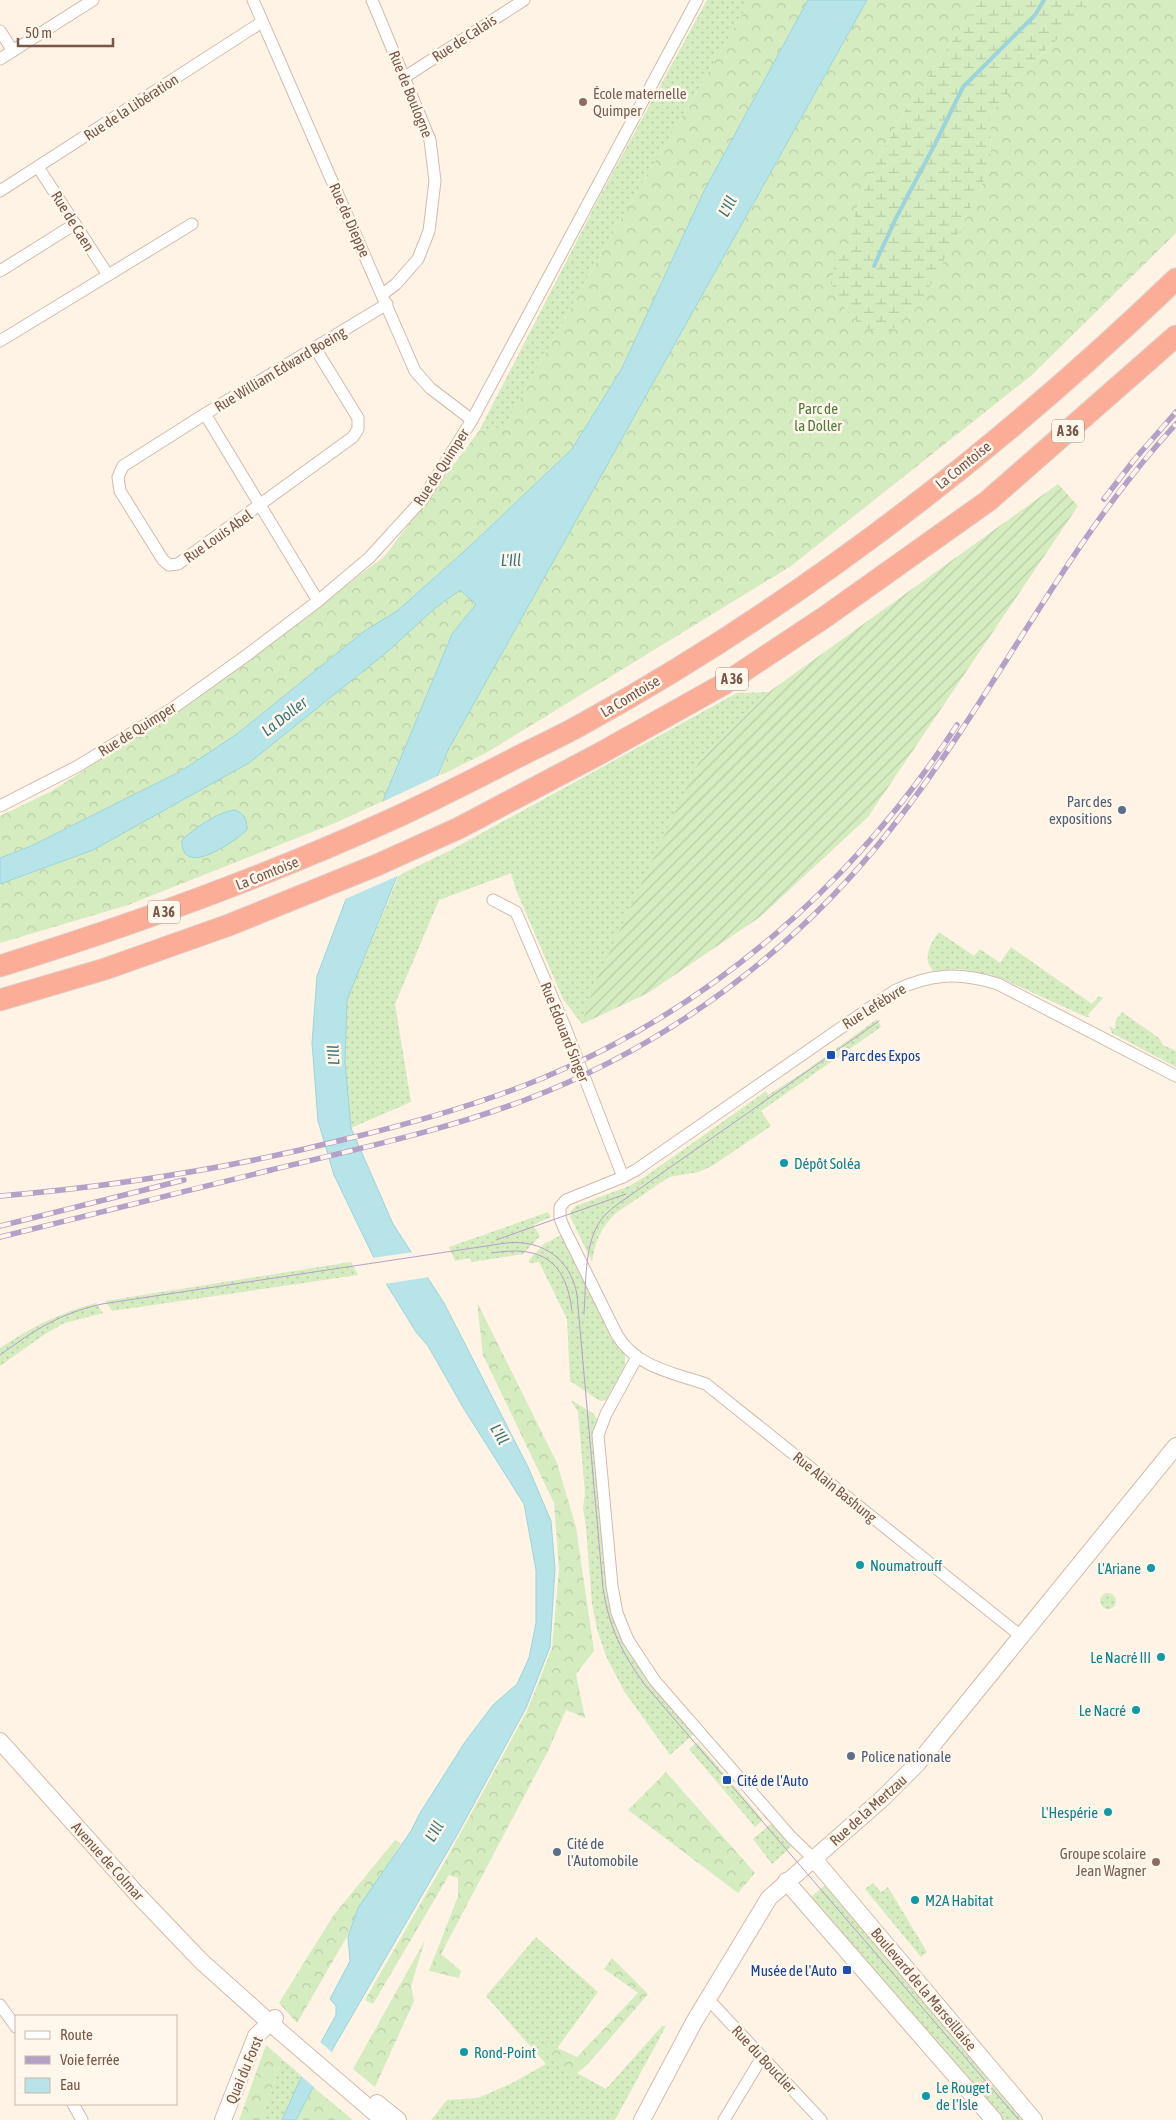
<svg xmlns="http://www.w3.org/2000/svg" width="1176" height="2120" viewBox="0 0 1176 2120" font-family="'Asap Condensed',sans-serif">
	<defs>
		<pattern id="grass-dots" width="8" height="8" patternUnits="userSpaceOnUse" patternTransform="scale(1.25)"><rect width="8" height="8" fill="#d5ecc1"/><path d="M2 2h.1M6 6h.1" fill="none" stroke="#bacca7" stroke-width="1.8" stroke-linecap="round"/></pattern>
		<pattern id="forest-crowns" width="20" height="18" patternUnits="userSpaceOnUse" patternTransform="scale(1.25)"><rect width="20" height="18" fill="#d5ecc1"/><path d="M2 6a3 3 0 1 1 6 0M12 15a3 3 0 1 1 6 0" fill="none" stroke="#bacca7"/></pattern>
		<pattern id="wetland-marsh" width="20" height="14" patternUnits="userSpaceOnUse" patternTransform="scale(1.25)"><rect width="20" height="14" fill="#d5ecc1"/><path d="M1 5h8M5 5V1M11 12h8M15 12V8" fill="none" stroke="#bacca7"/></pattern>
		<pattern id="garden-furrows" width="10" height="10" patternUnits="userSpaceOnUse" patternTransform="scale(1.25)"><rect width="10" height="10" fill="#d5ecc1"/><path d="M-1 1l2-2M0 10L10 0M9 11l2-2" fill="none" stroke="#bacca7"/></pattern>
	</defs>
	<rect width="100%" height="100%" fill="#fef3e4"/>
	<g fill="url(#grass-dots)">
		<path d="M707 0H751L615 229 504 427 479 431 600 196Z"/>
		<path d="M769 692 699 761 582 1024 563 999 516 890 511 873 439 900 395 1004 411 1102 351 1128 345 1062 347 1000 399 875 451 850 737 693Z"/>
		<path d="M939 932 974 956 980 949 1000 963 1011 947 1092 1004 1099 996 1103 998 1088 1015 1090 1017H1086L1005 980 990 975 959 969 933 971C922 959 930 943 939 932Z"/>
		<path d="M1122 1012 1159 1038 1163 1045 1176 1051V1067L1112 1033 1109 1026 1115 1029 1116 1020Z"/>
		<path d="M877 1019 881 1027 761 1111 771 1126 712 1166 699 1172 669 1177 616 1213C601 1227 595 1242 592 1262L570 1216 571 1211 576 1206 629 1186 643 1178 766 1091 768 1095 801 1074Z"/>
		<path d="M548 1212 551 1217 533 1225 540 1236 523 1254 472 1262 469 1258 455 1261 449 1247Z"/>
		<path d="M561 1235 611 1337 625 1353V1366L606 1400 600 1401 570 1381 567 1319 539 1262 529 1263V1260L544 1244Z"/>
		<path d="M351 1262 358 1275 112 1311 105 1301Z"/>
		<path d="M96 1303 103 1313 65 1323 45 1334 0 1366V1348C30 1328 61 1312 96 1303Z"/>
		<path d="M571 1400 594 1414 597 1419 594 1436 610 1606 696 1732 670 1755 624 1691 606 1656 597 1629 592 1604 586 1527 583 1508 585 1493 578 1412Z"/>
		<circle cx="1108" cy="1601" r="8"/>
		<path d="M697 1742 763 1820 755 1827 689 1749Z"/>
		<path d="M773 1822 793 1845 772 1864 753 1839Z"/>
		<path d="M873 1883 881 1892 888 1887 927 1952 921 1957 865 1889Z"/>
		<path d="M826 1884 1029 2120H999L810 1898Z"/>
		<path d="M536 1937 598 1992 550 2058 606 2089 662 2026H666L615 2120H431L447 2100 478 2098 512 2083 546 2064 486 1996Z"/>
		<path d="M282 2059 302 2076 282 2120H261Z"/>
	</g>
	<g fill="url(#forest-crowns)">
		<path d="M751 0H808L705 189 621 370 572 449 469 547 397 611 363 632 237 734 181 771 31 846 0 858V816L50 792 172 714 384 557 479 431 504 427 615 229Z"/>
		<path d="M867 0H980L904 112 873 168 855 213 850 240 835 263 920 305 959 232 984 180 991 154 990 115 1031 63 1060 37 1088 0H1176V233L1032 375 791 566 486 753 439 776 449 748Z"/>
		<path d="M461 589 476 604 452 634 383 801 335 823 128 905 0 943V884L93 850Z"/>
		<path d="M477 1302 557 1463 576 1527 594 1651 576 1674 585 1718 566 1710 548 1751 441 1954 461 1971 459 1978 429 1971 458 1896V1878L449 1875 373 2004 365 2000 448 1856 527 1711 552 1648 559 1569 554 1503 483 1355Z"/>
		<path d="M666 1772 755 1873 738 1893 628 1810Z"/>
		<path d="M395 1840 401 1843 297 2023 279 2003 333 1916Z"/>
		<path d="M425 1940 411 1986 414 2001 375 2087 353 2069Z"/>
		<path d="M612 1958 648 1994 589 2063 574 2076 538 2049 553 2046 577 2057 638 1993 604 1969Z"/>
		<path d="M266 2045 282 2059 261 2120H239Z"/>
		<path d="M313 2087 353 2120H296Z"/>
	</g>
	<path fill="url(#wetland-marsh)" d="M980 0H1088L1060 37 1031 63 990 115 991 154 984 180 959 232 920 305 886 335 861 326 840 304 831 283 835 262 850 240 855 213 873 168 904 112Z"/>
	<path fill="url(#garden-furrows)" d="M1058 484 1078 506 868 817 760 917 648 993 582 1024 594 985 699 761 769 692Z"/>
	<g fill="#b7e4e9" stroke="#9cd4db">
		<path d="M808 0H867L449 748 347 1000 345 1062 351 1128 393 1224 444 1303 528 1467 551 1521 555 1568 550 1647 526 1708 457 1835 335 2045 296 2120H282L299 2082 336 2015V2006L330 1999 350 1961 348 1937 358 1908 411 1831 420 1813 465 1742 493 1705 517 1684 529 1658 536 1623V1570L524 1504 464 1409 428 1346 416 1332 387 1285 334 1175 318 1121 312 1043 317 976 383 801 452 634 476 604 460 590 434 609 387 652 249 763 93 850 0 884V858L31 846 181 771 237 734 363 632 397 611 469 547 572 449 621 370 705 189Z"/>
		<path d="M235 810C245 814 248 821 246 831 232 843 181 879 182 840 195 828 217 812 235 810Z"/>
	</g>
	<g fill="#fef3e4">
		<path d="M442 774 402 874 343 900 380 803Z"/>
		<path d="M414 1252 430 1277 384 1284 372 1258Z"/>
		<path d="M319 2041 333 2053 315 2088 300 2075Z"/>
	</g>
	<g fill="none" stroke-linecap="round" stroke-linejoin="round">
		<path stroke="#9cd4db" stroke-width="4" d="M874 266 896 218 935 144 963 87 1035 15 1044 0"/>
		<g stroke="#d2bbac" stroke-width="13">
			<g id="street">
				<path d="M253 0 415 371 430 388 472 420"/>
				<path d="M372 0 430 140 435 181 429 231 418 259 396 284 383 294"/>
				<path d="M0 31 13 51"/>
				<path d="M0 59 93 0"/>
				<path d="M405 77 524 0"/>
				<path d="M38 167 108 275"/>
				<path d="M0 191 262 22"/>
				<path d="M0 271 75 224"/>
				<path d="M0 341 192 224"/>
				<path d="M205 414 123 466 118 477 120 491 163 560 169 565 178 564 353 437 358 429V418L315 348"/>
				<path d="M318 601 205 414 387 304"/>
				<path d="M0 806 78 766 173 708 247 655 318 601 369 558 422 500 472 420 697 0"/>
				<path d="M493 900 516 912 565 1027 623 1177"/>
				<path d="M637 1357 606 1414 598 1435 612 1586 617 1613 628 1640 655 1681 791 1837 814 1859"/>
				<path d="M1022 1637 706 1384C673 1373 636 1367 617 1335L564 1228 560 1218V1207L566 1200 623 1177 636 1170 894 991C931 973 959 972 998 984L1176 1076"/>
				<path d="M708 1999 821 2120"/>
				<path d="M0 2005 16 2027"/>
				<path d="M73 2104 82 2120"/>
				<path d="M724 2120 762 2057"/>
			</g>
		</g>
		<g stroke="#d5bba9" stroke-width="18">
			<g id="secondary">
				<path d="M0 1741 137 1894 201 1961 269 2022 383 2120"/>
				<path d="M814 1859 1034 2120"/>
				<path d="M786 1881 994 2120"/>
				<path d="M377 2103 398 2120"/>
				<path d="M223 2120 256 2036 275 2018"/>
				<path d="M642 2120 694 2022 769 1898 882 1799 918 1763 1176 1446"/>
			</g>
		</g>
		<g stroke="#dcd3cf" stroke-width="23">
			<g id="highway">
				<path d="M0 966C132 925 262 878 388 821 426 804 463 785 500 766 528 751 558 738 586 722 801 603 999 449 1176 279"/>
				<path d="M0 1000 105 969 229 925 377 865 459 828 599 754 724 684 825 617 988 501 1176 336"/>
			</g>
		</g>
		<use href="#street" stroke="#fff" stroke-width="11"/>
		<use href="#secondary" stroke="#fff" stroke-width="16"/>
		<use href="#highway" stroke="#fcad97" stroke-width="21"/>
		<g stroke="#b5a1c8" stroke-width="1">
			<path d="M496 1240 626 1194"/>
			<path d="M492 1253C541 1245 566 1260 572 1311"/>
			<path d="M584 1314C586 1287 584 1246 599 1223 605 1213 615 1206 625 1199L879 1021"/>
			<path d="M0 1355C36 1329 59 1314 102 1304L506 1243C542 1239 571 1259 577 1295L603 1588C609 1628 622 1653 645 1685L1019 2120"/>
		</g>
		<g stroke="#b5a1c8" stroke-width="5.5">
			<g id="rail">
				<path d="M1104 499 1134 460 1176 412"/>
				<path d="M0 1196C117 1186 232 1168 346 1139 413 1123 480 1104 543 1078 715 1006 856 881 957 725"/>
				<path d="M0 1226 184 1180"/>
				<path d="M0 1237C90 1215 180 1192 271 1170 356 1149 443 1131 525 1100 668 1046 796 950 890 830 993 700 1063 546 1176 424"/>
			</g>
		</g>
		<use href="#rail" stroke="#fff7ec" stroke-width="4" stroke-dasharray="11" stroke-linecap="butt"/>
	</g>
	<g fill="#8d6e63" stroke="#fff7ec" stroke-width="2">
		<circle cx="583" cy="102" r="5"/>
		<circle cx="1156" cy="1862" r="5"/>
	</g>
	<g fill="#5c6f8a" stroke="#fff7ec" stroke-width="2">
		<circle cx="1122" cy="810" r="5"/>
		<circle cx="851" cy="1756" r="5"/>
		<circle cx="557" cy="1852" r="5"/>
	</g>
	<g fill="#1a4fb4" stroke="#fff7ec" stroke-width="2">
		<rect x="826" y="1050" width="10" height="10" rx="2.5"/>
		<rect x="722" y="1775" width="10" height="10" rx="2.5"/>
		<rect x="842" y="1965" width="10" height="10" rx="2.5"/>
	</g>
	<g fill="#0f9aa8" stroke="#fff7ec" stroke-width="2">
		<circle cx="784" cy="1163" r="5"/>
		<circle cx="860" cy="1565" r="5"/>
		<circle cx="1151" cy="1568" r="5"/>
		<circle cx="1161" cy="1657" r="5"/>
		<circle cx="1136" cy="1710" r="5"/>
		<circle cx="1108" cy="1812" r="5"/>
		<circle cx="915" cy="1900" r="5"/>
		<circle cx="464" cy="2052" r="5"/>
		<circle cx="926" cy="2096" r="5"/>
	</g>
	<g text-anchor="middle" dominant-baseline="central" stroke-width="5" stroke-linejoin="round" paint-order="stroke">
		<g fill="#fff7ec" stroke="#a08779" stroke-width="1">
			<rect x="1052" y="419.5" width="32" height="23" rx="4"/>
			<rect x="716" y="667.5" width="32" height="23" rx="4"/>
			<rect x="148" y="900.5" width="32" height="23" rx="4"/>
		</g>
		<g font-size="14" font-weight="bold" fill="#785748">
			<text x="1068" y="431">A 36</text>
			<text x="732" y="679">A 36</text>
			<text x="164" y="912">A 36</text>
		</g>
		<g font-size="15" fill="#785748" stroke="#fff7ec">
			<text transform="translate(464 38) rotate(-33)">Rue de Calais</text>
			<text transform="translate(411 94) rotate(68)">Rue de Boulogne</text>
			<text transform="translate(131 107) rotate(-33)">Rue de la Libération</text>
			<text transform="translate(350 220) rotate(66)">Rue de Dieppe</text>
			<text transform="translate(73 221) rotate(58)">Rue de Caen</text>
			<text transform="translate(280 369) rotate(-31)">Rue William Edward Boeing</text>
			<text transform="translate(963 465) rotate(-39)">La Comtoise</text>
			<text transform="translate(441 467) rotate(-57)">Rue de Quimper</text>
			<text transform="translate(218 536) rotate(-35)">Rue Louis Abel</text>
			<text transform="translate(630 696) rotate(-31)">La Comtoise</text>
			<text transform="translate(137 729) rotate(-32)">Rue de Quimper</text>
			<text transform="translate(267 873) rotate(-22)">La Comtoise</text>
			<text transform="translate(874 1006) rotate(-32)">Rue Lefèbvre</text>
			<text transform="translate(565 1032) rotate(68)">Rue Edouard Singer</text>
			<text transform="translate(835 1487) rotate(39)">Rue Alain Bashung</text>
			<text transform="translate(868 1810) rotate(-42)">Rue de la Mertzau</text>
			<text transform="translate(108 1861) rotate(48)">Avenue de Colmar</text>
			<text transform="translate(924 1989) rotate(50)">Boulevard de la Marseillaise</text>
			<text transform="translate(764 2059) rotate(47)">Rue du Bouclier</text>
			<text transform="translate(244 2070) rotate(-67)">Quai du Forst</text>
		</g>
		<g font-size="15" fill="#785e54" stroke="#fff7ec" text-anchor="start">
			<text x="593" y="93">École maternelle<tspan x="593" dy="17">Quimper</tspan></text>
			<text x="1146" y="1853" text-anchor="end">Groupe scolaire<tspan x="1146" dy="17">Jean Wagner</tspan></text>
		</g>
		<g font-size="15" fill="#51793c" stroke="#fff7ec">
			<text x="818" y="408">Parc de<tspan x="818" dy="17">la Doller</tspan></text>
		</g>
		<g font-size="15" fill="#4e5e75" stroke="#fff7ec" text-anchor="start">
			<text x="1112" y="801" text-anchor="end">Parc des<tspan x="1112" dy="17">expositions</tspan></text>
			<text x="861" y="1756">Police nationale</text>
			<text x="567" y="1843">Cité de<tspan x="567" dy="17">l'Automobile</tspan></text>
		</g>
		<g font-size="15" fill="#164399" stroke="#fff7ec" text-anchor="start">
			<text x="841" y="1055">Parc des Expos</text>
			<text x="737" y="1780">Cité de l'Auto</text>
			<text x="837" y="1970" text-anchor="end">Musée de l'Auto</text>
		</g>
		<g font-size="15" fill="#0d838f" stroke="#fff7ec" text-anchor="start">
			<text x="794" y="1163">Dépôt Soléa</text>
			<text x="870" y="1565">Noumatrouff</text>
			<text x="1141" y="1568" text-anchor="end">L'Ariane</text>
			<text x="1151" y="1657" text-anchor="end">Le Nacré III</text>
			<text x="1126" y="1710" text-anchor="end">Le Nacré</text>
			<text x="1098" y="1812" text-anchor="end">L'Hespérie</text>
			<text x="925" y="1900">M2A Habitat</text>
			<text x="474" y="2052">Rond-Point</text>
			<text x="936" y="2087">Le Rouget<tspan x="936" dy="17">de l'Isle</tspan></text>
		</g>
		<g font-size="16" font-style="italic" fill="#3a767e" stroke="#fff7ec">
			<text transform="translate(727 206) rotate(-61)">L'Ill</text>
			<text x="511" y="560">L'Ill</text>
			<text transform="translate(284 716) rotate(-38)">La Doller</text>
			<text transform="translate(333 1055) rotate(-93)">L'Ill</text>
			<text transform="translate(500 1434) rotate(60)">L'Ill</text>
			<text transform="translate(434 1831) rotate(-59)">L'Ill</text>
		</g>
	</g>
	<rect x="15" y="2015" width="162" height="90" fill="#fff7ec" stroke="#c9b7aa"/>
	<rect x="25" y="2031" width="25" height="8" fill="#ffffff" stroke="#c9b7aa"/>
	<text x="60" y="2040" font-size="15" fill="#785748">Route</text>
	<rect x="25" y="2056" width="25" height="8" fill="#b5a1c8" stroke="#c9b7aa"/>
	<text x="60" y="2065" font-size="15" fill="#785748">Voie ferrée</text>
	<rect x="25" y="2078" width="25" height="15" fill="#b7e4e9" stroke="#c9b7aa"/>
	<text x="60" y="2090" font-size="15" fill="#785748">Eau</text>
	<path d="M18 38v8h95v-8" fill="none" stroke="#785748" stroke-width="2.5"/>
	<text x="25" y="38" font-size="15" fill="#785748" stroke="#fff7ec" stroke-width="4" paint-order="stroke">50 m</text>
</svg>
